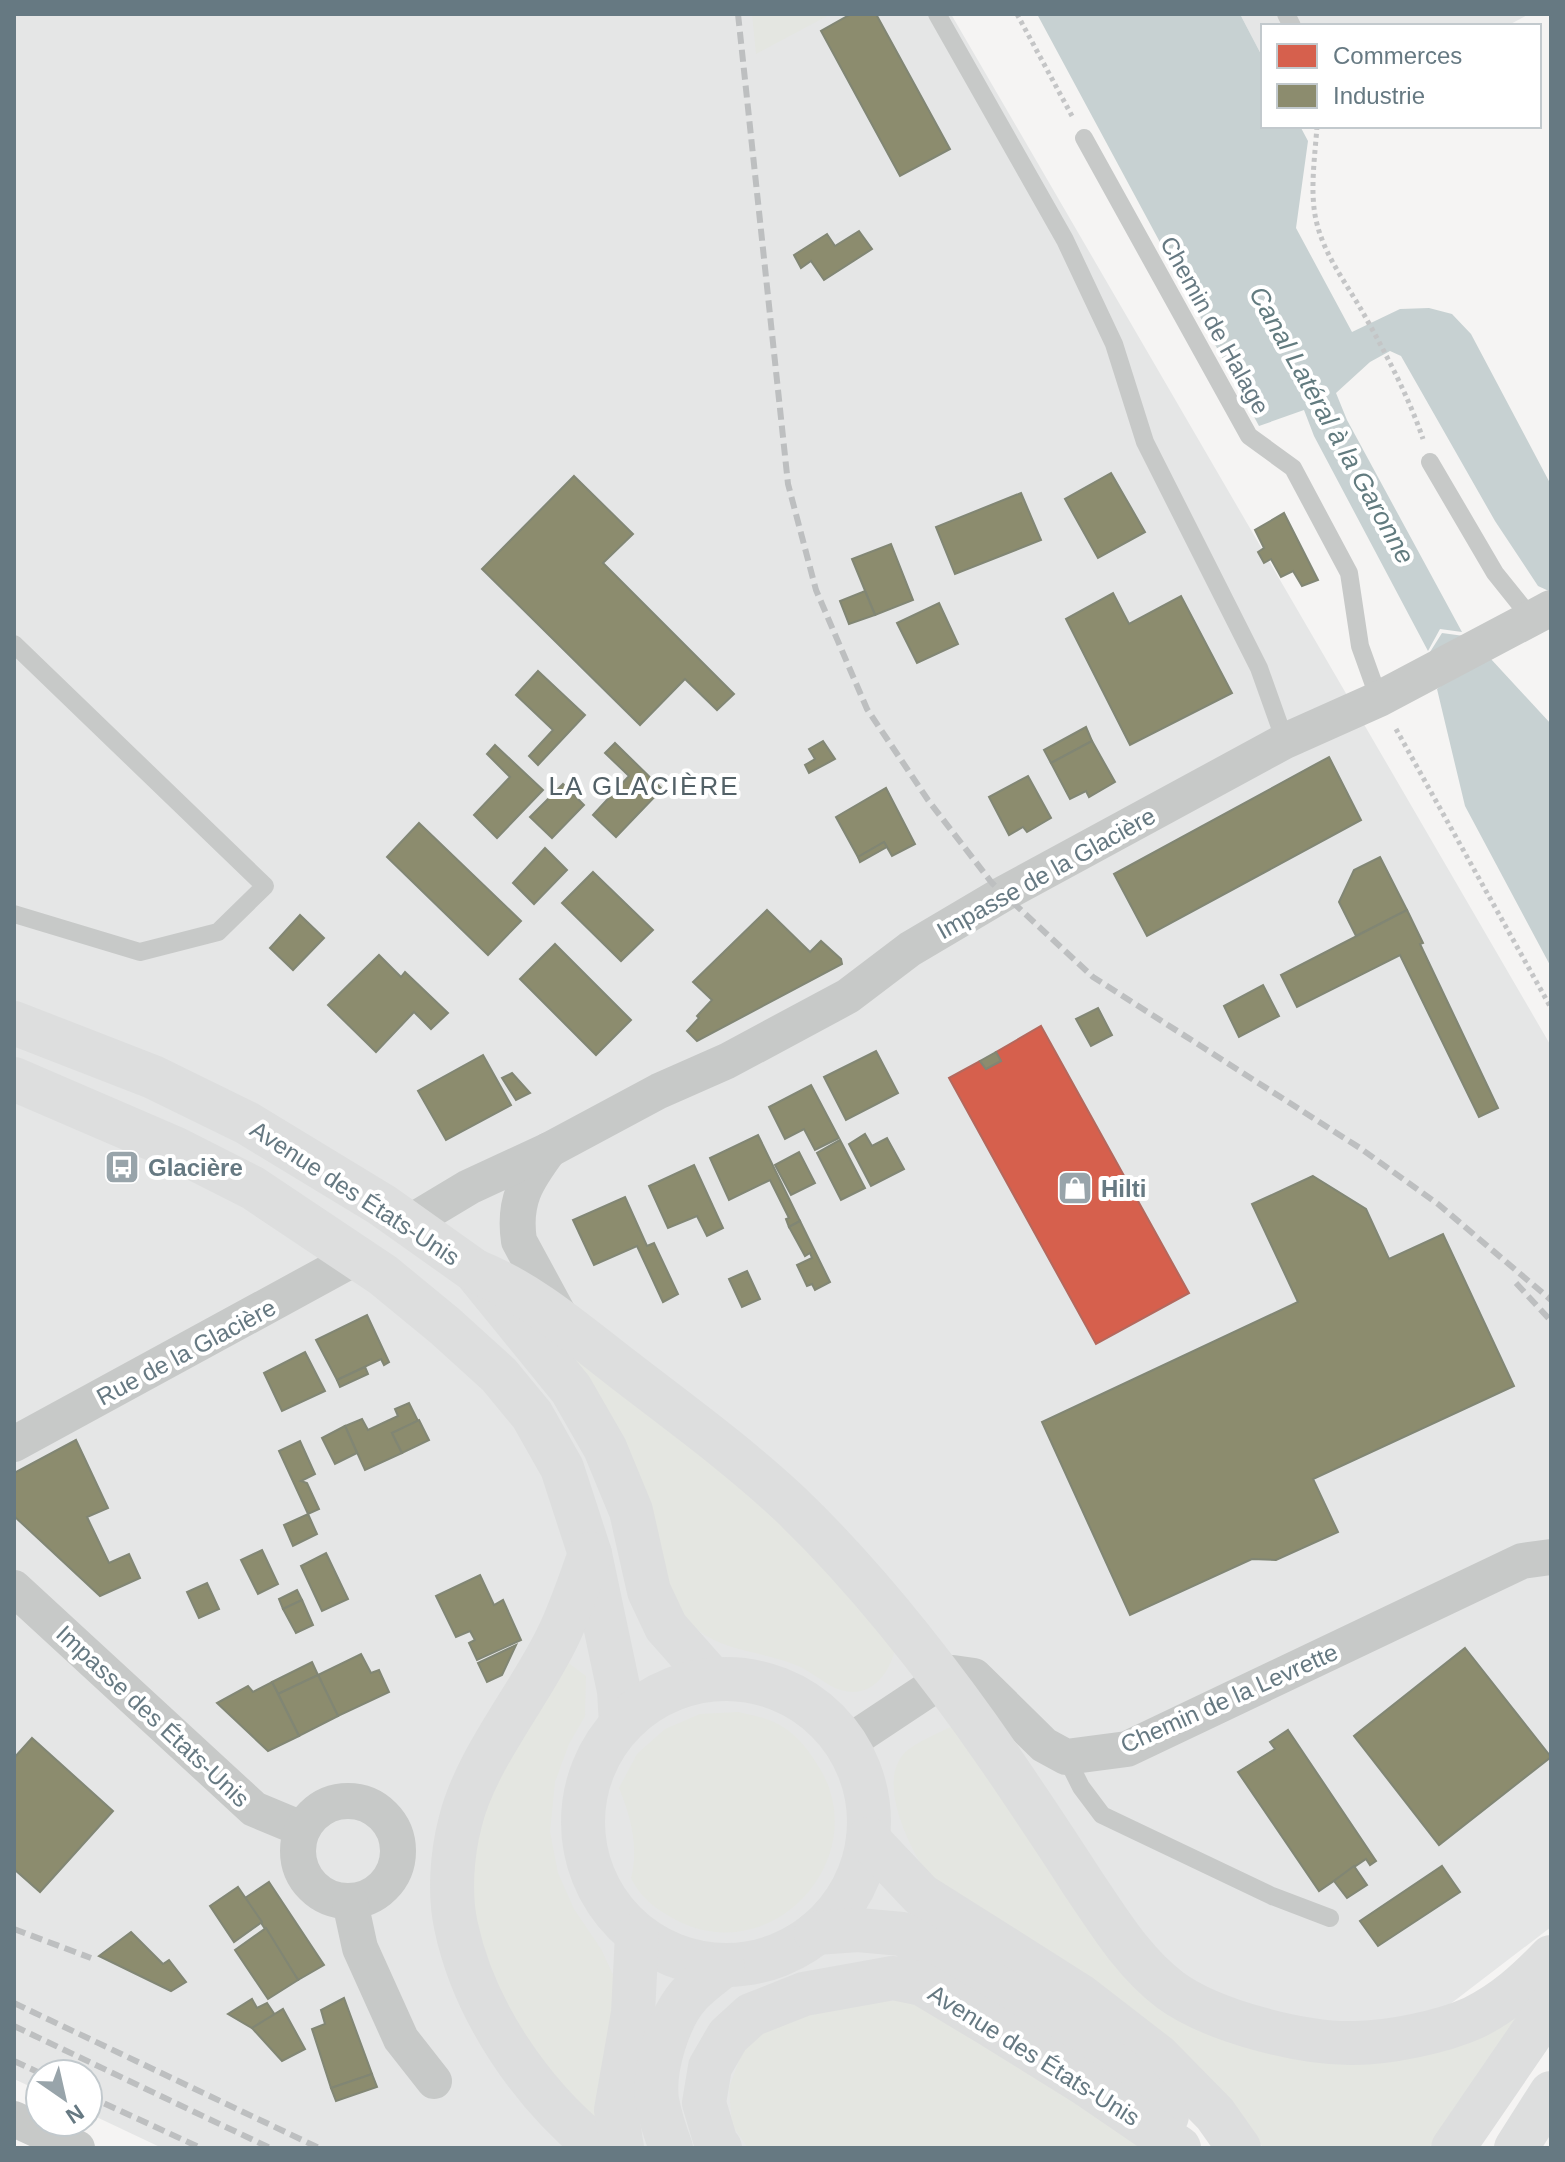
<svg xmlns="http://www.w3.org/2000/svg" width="1565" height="2162" viewBox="0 0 1565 2162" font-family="Arial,sans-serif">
	<rect width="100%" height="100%" fill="#f5f4f3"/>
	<g fill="#e5e6e6">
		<path d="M14 14H951L1551 1046V1927L1449 2005 1099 2148H162L88 2113V2074H40V2091L14 2079Z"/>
		<path d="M1240 14H1529L1507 26H1263V58Z"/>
	</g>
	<g fill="#e4e6e1">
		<path d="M752 14H831L756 54Z"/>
		<path d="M556 1337 763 1494 895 1650C887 1681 864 1703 831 1686 819 1679 807 1669 793 1664 764 1652 725 1651 699 1631 690 1623 683 1612 674 1604Z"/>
		<path d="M559 1656 586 1676 585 1716 569 1744 555 1782 550 1832 558 1873 574 1909 601 1949 613 1975 617 2003 599 2132 534 2059 473 1940 475 1822Z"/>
		<path d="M738 1712C750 1715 763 1717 774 1722 792 1730 807 1747 817 1764 876 1853 777 1968 680 1922 660 1912 641 1899 631 1878 639 1848 631 1817 619 1788L637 1754 665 1729 700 1714Z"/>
		<path d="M959 1723 1101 1934 1314 2054 1551 1981 1429 2148H1263L1248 2127 928 1875C909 1847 873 1776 909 1749 923 1739 943 1731 959 1723Z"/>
		<path d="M911 1998 1147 2148H748L732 2125 729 2088 744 2047 783 2015Z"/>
	</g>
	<g fill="#c7d1d2">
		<path d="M1037 14H1240L1263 58V126H1300L1308 141 1296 228 1352 332 1400 309 1429 308 1452 314 1471 334 1551 485V592L1538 586 1495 521 1401 356 1390 351 1370 362 1336 393 1347 420 1462 632 1440 629 1428 651 1314 436 1304 410 1259 426Z"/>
		<path d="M1442 633 1464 636 1490 658 1551 724V967L1465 806 1437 689 1450 679 1430 652Z"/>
	</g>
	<path fill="#d6604d" stroke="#b4685d" stroke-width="2" d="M1041 1026 1189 1293 1096 1344 949 1078 980 1061 986 1069 1001 1061 996 1052Z"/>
	<g fill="#8c8c6e" stroke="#818674" stroke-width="2">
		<path d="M851 14H876L950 149 900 176 821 31Z"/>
		<path d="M859 231 872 249 824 280 811 261 801 268 794 255 827 234 835 246Z"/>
		<path d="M1111 473 1145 532 1098 558 1065 499Z"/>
		<path d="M574 476 633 534 603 563 734 694 717 710 685 679 640 725 482 569Z"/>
		<path d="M1021 493 1041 540 955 574 936 527Z"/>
		<path d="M1284 513 1318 580 1302 586 1293 571 1281 577 1271 559 1264 563 1258 552 1264 548 1255 530Z"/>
		<path d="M891 544 913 600 875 615 852 559Z"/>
		<path d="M865 591 875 615 849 624 840 601Z"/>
		<path d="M1113 593 1129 624 1181 596 1232 693 1130 745 1066 619Z"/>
		<path d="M939 603 958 644 917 663 897 623Z"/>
		<path d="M538 671 585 715 538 765 529 756 553 730 516 695Z"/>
		<path d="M1086 727 1092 741 1051 763 1044 750Z"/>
		<path d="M823 741 835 759 809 773 805 765 815 759 809 749Z"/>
		<path d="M1092 741 1115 782 1089 797 1086 791 1070 799 1051 763Z"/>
		<path d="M615 743 662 789 616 837 593 815 629 776 605 753Z"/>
		<path d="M495 745 543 790 497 838 474 815 510 777 487 754Z"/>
		<path d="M1329 757 1361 820 1147 936 1114 874Z"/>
		<path d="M1028 776 1051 818 1027 832 1023 827 1009 835 989 797Z"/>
		<path d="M563 784 584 805 552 838 530 817Z"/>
		<path d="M886 788 915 844 892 856 884 842 858 857 836 817Z"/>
		<path d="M419 823 521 921 488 955 387 857Z"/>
		<path d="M884 842 887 847 860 862 858 857Z"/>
		<path d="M545 848 567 870 534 904 513 883Z"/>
		<path d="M1380 857 1407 910 1356 936 1339 902 1354 870Z"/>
		<path d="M593 872 653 930 621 961 562 903Z"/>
		<path d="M767 910 810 952 821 941 841 959 842 964 697 1041 687 1031 699 1018 697 1016 712 1000 693 982Z"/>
		<path d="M1407 910 1423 943 1420 944 1498 1108 1479 1117 1400 955 1297 1007 1281 975Z"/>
		<path d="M300 915 324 938 293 970 270 948Z"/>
		<path d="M555 944 631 1020 596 1055 520 979Z"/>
		<path d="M379 955 401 977 405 972 448 1013 431 1029 414 1012 376 1052 328 1005Z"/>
		<path d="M1263 985 1279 1016 1239 1037 1224 1006Z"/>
		<path d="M1098 1008 1112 1035 1091 1046 1076 1019Z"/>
		<path d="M876 1051 898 1093 846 1120 824 1077Z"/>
		<path d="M996 1052 1001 1061 986 1069 980 1061Z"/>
		<path d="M483 1055 511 1105 446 1140 418 1091Z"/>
		<path d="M512 1073 530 1093 516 1100 502 1078Z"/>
		<path d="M811 1085 839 1138 815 1150 804 1129 785 1139 769 1107Z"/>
		<path d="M865 1134 872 1146 887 1138 904 1169 871 1186 849 1144Z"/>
		<path d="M758 1135 800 1221 789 1227 786 1219 789 1218 770 1180 729 1200 710 1158Z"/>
		<path d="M840 1140 865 1188 841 1200 817 1153Z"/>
		<path d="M799 1152 815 1183 791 1195 775 1165Z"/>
		<path d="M694 1165 723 1228 707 1236 697 1216 668 1228 649 1186Z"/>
		<path d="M1313 1176 1366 1209 1389 1259 1443 1234 1514 1386 1313 1479 1338 1532 1276 1560 1252 1559 1130 1615 1042 1422 1298 1302 1252 1204Z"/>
		<path d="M625 1197 647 1246 654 1243 678 1294 663 1302 637 1246 594 1265 573 1220Z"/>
		<path d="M800 1221 830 1282 815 1290 812 1284 807 1286 797 1265 812 1258 810 1253 805 1256 789 1227Z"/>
		<path d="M747 1271 760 1299 742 1307 729 1279Z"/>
		<path d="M367 1315 389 1362 384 1365 381 1359 337 1380 316 1340Z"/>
		<path d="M305 1352 325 1391 282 1411 264 1373Z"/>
		<path d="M365 1367 368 1374 340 1387 337 1380Z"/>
		<path d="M409 1403 418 1421 392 1433 402 1453 365 1470 345 1426 362 1419 368 1430 398 1416 395 1409Z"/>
		<path d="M419 1420 429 1440 402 1453 392 1433Z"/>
		<path d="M345 1426 357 1453 335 1464 322 1438Z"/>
		<path d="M76 1440 108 1508 87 1517 109 1563 129 1554 140 1578 100 1596 14 1516V1473Z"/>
		<path d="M300 1441 315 1474 301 1481 307 1483 319 1509 308 1514 279 1451Z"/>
		<path d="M308 1514 317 1534 293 1546 284 1525Z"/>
		<path d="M262 1550 278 1584 258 1594 241 1560Z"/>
		<path d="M326 1553 348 1599 322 1611 301 1566Z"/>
		<path d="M480 1575 494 1605 503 1600 521 1640 477 1660 469 1643 475 1640 470 1631 456 1637 436 1596Z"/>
		<path d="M207 1583 219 1609 199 1618 187 1592Z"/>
		<path d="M297 1590 302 1600 283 1609 279 1599Z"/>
		<path d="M302 1600 313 1625 296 1633 283 1609Z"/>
		<path d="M516 1645 502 1675 487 1682 478 1663Z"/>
		<path d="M1465 1648 1551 1757 1439 1845 1354 1736Z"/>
		<path d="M361 1654 371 1673 379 1670 389 1692 338 1716 318 1675Z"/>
		<path d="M312 1662 318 1675 278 1694 272 1682Z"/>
		<path d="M318 1675 338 1716 299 1736 278 1694Z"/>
		<path d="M272 1682 299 1736 268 1751 217 1703 248 1686 253 1692Z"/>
		<path d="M1288 1730 1376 1861 1370 1865 1366 1859 1319 1891 1238 1772 1275 1749 1270 1742Z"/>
		<path d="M32 1738 113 1811 40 1892 14 1869V1758Z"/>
		<path d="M1354 1866 1367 1885 1347 1898 1334 1881Z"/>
		<path d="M1442 1866 1460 1892 1378 1946 1360 1921Z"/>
		<path d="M269 1882 324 1965 298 1980 245 1898Z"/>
		<path d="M238 1887 262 1922 234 1942 210 1906Z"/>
		<path d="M266 1928 298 1980 268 1999 235 1950Z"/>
		<path d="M131 1932 163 1964 169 1960 186 1982 171 1991 99 1956Z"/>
		<path d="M344 1998 372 2074 331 2088 312 2029 325 2024 321 2010Z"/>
		<path d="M252 1999 257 2008 267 2003 275 2015 252 2028 228 2014Z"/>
		<path d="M283 2009 305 2049 282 2061 252 2028Z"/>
		<path d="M372 2074 377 2087 336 2101 331 2088Z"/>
	</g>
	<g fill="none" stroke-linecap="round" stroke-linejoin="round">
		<g stroke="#c4c5c6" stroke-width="5" stroke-dasharray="4 4" stroke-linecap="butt">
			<path d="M1017 14 1072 116"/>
			<path d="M1317 126C1315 157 1309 194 1317 224 1325 256 1346 283 1362 311 1385 352 1408 395 1423 439"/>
			<path d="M1396 729 1551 1008"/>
		</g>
		<g stroke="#c7c9c8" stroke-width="18">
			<path d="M937 14 1065 240 1114 344 1145 442 1259 668 1285 741"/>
			<path d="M1286 14 1292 26"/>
			<path d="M1084 138 1249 436 1293 468 1349 573 1360 646 1379 699"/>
			<path d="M1430 462 1495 573 1531 618"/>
			<path d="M14 644 265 886 218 932 140 952 14 914"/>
			<path d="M1066 1757 1081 1787 1102 1815 1272 1896 1330 1918"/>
		</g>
		<g stroke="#c7c9c8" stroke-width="36">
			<path d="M549 1150C526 1181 513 1201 519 1241L564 1324"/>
			<path d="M409 1223 469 1187 549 1150 659 1091 727 1061 848 996 910 949 1003 894 1285 741 1379 699 1551 608"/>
			<path d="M14 1444 357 1257"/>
			<path d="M14 1588 254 1809 302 1829"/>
			<path d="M846 1744 953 1673 974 1676 1044 1745 1066 1757 1127 1749 1522 1561 1551 1557"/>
			<circle cx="348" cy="1851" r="50"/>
			<path d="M350 1902 360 1948 401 2039 434 2081"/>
			<path d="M14 2119 77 2148"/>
		</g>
		<g stroke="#dddede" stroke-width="44">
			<path d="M14 1023 153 1077 247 1123 382 1205 475 1271 571 1389 605 1448 631 1511 649 1591 666 1627 712 1679"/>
			<path d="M14 1079 174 1148 253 1188 383 1275 445 1326 499 1375 532 1415 562 1468 590 1554 619 1691 621 1724"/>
			<path d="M475 1271C531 1293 577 1334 624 1370 681 1414 739 1456 791 1505 870 1581 939 1670 1001 1760 1029 1801 1057 1843 1084 1885 1110 1923 1133 1962 1170 1990 1212 2021 1302 2044 1354 2043 1388 2043 1442 2032 1473 2018 1504 2003 1528 1981 1551 1957"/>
			<path d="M590 1554C580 1581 571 1609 559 1634 531 1694 475 1759 460 1823 452 1854 449 1894 456 1926 474 2011 531 2094 598 2148"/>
			<circle cx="726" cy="1822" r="143"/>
			<path d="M868 1839 921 1895 1079 1995 1158 2056 1215 2114 1239 2148"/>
			<path d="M816 1933 858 1930 902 1934 1000 1988 1114 2064 1167 2116"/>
			<path d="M622 2148 616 2110 633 2013 637 1935"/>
			<path d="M671 2148C665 2132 660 2117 657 2100 653 2069 668 2018 690 1994 699 1984 712 1975 723 1966"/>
			<path d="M720 2148 716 2143 704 2103 710 2067 728 2036 751 2015 804 1994 893 1978 922 1984 987 2023 1087 2085 1179 2148"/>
			<path d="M1453 2148 1551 2005"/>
			<path d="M1516 2148 1551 2093"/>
		</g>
		<g stroke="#bdbfc0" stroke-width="6" stroke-dasharray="12 6" stroke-linecap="butt">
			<path d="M738 14 788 484 816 590 867 709 928 800 992 883 1093 977 1360 1148 1438 1204 1551 1300"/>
			<path d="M1516 1283 1551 1321"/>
			<path d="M14 1929 91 1958"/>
			<path d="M14 2003 319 2148"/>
			<path d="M14 2026 270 2148"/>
			<path d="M14 2061 42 2074"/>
			<path d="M88 2096 201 2148"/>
		</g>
	</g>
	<defs>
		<g id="bus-square" transform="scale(1.8)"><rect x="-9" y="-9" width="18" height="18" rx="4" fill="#98a4aa" stroke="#fff"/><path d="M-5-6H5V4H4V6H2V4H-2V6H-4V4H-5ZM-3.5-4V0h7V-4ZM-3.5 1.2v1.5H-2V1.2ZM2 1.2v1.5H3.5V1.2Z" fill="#fff"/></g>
		<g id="shop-square" transform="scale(1.8)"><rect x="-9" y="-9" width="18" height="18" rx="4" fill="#98a4aa" stroke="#fff"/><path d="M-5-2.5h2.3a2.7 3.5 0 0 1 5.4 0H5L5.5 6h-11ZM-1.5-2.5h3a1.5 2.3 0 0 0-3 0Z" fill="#fff"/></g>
	</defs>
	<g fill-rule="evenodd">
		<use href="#bus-square" x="122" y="1167"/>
		<use href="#shop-square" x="1075" y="1188"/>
	</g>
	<g text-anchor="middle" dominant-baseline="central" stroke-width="8" stroke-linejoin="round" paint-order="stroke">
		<g font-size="24" fill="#667982" stroke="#fff">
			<text transform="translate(1215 325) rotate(61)">Chemin de Halage</text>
			<text transform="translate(1046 873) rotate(-29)">Impasse de la Glacière</text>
			<text transform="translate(355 1193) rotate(33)">Avenue des États-Unis</text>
			<text transform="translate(186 1352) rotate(-28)">Rue de la Glacière</text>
			<text transform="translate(1229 1698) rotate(-24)">Chemin de la Levrette</text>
			<text transform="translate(153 1716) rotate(43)">Impasse des États-Unis</text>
			<text transform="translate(1034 2055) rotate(32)">Avenue des États-Unis</text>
		</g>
		<g font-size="24" font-weight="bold" fill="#667982" stroke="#fff" text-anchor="start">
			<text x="148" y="1167">Glacière</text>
			<text x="1101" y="1188">Hilti</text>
		</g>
		<g font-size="26" font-style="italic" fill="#627b7f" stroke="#fff">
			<text transform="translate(1332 425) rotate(61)">Canal Latéral à la Garonne</text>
		</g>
		<g font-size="26" letter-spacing="2" fill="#536167" stroke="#fff">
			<text x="644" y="786">LA GLACIÈRE</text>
		</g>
	</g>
	<rect width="1565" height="2162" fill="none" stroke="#667982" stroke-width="32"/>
	<rect x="1261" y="24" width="280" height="104" fill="#ffffff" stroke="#c2c9cd" stroke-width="2"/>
	<rect x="1277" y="44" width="40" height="24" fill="#d6604d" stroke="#c2c9cd" stroke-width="2"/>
	<text x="1333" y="64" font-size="24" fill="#667982">Commerces</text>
	<rect x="1277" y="84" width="40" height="24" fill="#8c8c6e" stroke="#c2c9cd" stroke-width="2"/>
	<text x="1333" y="104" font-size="24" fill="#667982">Industrie</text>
	<g transform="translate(64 2098) rotate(146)"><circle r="38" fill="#ffffff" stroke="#c2c9cd" stroke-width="2"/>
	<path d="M0-6L14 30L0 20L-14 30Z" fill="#98a4aa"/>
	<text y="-12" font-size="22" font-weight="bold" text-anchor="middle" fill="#667982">N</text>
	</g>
</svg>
